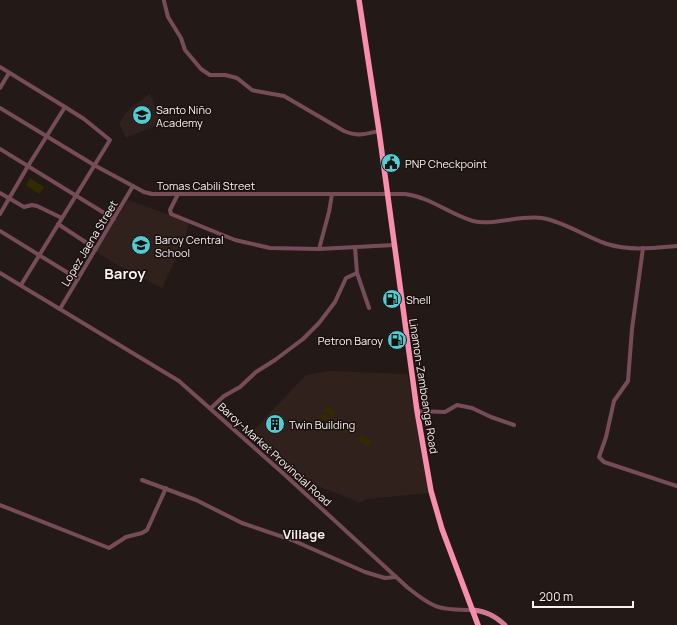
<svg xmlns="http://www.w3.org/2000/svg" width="677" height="625" viewBox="0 0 677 625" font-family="Manrope,sans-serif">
	<rect width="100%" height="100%" fill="#231a18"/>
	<g fill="#30211d">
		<path d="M150 94 162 123 126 138 119 123 130 108Z"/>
		<path d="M128 200 189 222 185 239 162 288 121 267 96 252Z"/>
		<path d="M330 371 408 374 428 493 367 499 359 503 354 500 289 475 248 436 306 375Z"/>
	</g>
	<g fill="#322b00">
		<path d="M30 178 44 187 39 194 26 185Z"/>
		<path d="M326 406 336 412 333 417 323 411Z"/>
		<path d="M322 413 332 419 329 423 319 417Z"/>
		<path d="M341 422 352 428 348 434 337 428Z"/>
		<path d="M361 435 372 441 369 447 358 440Z"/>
	</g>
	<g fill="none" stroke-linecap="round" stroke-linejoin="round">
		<g stroke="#774c59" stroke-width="4">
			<path d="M164 1 168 17 181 38 185 50 201 69 210 75H225L237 78 252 90 256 91 284 96 344 131C358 137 365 134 379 131"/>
			<path d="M0 67 65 107 28 166 0 214"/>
			<path d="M0 88 9 73"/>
			<path d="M0 108 94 165 144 192 152 194H405C430 197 449 214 473 221 492 226 519 215 542 218 565 222 586 237 607 244 630 251 654 248 677 246"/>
			<path d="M0 149 114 219"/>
			<path d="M0 193 24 207 32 205 37 206 62 218"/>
			<path d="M178 194 170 210 171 214 235 240 270 248 319 249 394 245"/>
			<path d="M58 224 96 249"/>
			<path d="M0 231 78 279"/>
			<path d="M355 247 357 273 369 308"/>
			<path d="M643 248 632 329 628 381 614 401 606 437 599 457 604 462 677 486"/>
			<path d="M319 249 329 212 332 194"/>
			<path d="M0 273 179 381 285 475 407 587C433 608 438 610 472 610"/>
			<path d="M21 285 110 140 84 119 65 107"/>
			<path d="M60 309 133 186"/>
			<path d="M211 408 224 396 240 387 256 372 275 360 303 339 319 323 335 302 346 278 357 273"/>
			<path d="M417 411 445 412 457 405 472 408 491 417 514 425"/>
			<path d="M142 480 196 500 242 523 292 540 365 572 385 578 396 577"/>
			<path d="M0 505 109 548 126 537 142 533 147 530 166 488"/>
		</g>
		<path stroke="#d37a96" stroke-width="5" d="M472 610C486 611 495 616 505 625"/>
		<path stroke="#f88dae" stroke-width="5.5" d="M359 0 379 131 417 411 431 491 442 529 478 625"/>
	</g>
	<defs>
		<g id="school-disc" transform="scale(1)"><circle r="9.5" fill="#51ccd3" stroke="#1a110f"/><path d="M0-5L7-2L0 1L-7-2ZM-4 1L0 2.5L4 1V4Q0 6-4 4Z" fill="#111"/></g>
		<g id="civic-disc" transform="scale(1)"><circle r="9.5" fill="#51ccd3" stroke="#1a110f"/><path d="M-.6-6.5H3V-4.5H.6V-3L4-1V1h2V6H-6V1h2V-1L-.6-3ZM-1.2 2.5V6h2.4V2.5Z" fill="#111"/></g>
		<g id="fuel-disc" transform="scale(1)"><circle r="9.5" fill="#51ccd3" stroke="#1a110f"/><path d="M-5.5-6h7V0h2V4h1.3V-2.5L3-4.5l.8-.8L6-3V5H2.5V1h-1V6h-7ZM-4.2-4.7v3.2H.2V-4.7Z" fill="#111"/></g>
		<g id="building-disc" transform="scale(1)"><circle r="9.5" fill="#51ccd3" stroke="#1a110f"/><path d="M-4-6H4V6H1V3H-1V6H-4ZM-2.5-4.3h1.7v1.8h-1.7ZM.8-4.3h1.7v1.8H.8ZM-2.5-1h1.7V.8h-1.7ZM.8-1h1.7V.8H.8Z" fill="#111"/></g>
	</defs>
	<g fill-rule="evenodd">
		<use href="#school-disc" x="142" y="115"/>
		<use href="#civic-disc" x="391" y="163"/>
		<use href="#school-disc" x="141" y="245"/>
		<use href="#fuel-disc" x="392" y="299"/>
		<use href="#fuel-disc" x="397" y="340"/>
		<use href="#building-disc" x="275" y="424"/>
	</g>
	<g text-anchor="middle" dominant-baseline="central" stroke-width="3" stroke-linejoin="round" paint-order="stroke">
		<g font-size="11" fill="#f9f2f1" stroke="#1a110f" text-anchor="start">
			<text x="156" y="109">Santo Niño<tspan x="156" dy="13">Academy</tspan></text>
			<text x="405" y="163">PNP Checkpoint</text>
			<text x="155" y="239">Baroy Central<tspan x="155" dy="13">School</tspan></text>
			<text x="406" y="299">Shell</text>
			<text x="383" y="340" text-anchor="end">Petron Baroy</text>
			<text x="289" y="424">Twin Building</text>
		</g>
		<g font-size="11" fill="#f9f2f1" stroke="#1a110f">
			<text x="206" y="185">Tomas Cabili Street</text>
			<text transform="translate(89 243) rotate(-59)">Lopez Jaena Street</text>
			<text transform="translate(424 386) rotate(81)">Linamon-Zamboanga Road</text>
			<text transform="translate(275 454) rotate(42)">Baroy-Market Provincial Road</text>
		</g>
		<g font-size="13" font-weight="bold" fill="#f9f2f1" stroke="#1a110f">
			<text x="304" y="534">Village</text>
		</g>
		<g font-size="15" font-weight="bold" fill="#f9f2f1" stroke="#1a110f">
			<text x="125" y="273">Baroy</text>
		</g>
	</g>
	<path d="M533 601v6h100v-6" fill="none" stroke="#f9f2f1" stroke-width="2"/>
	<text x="539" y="601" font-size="12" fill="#f9f2f1" stroke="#1a110f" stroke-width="3" paint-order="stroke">200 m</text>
</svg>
